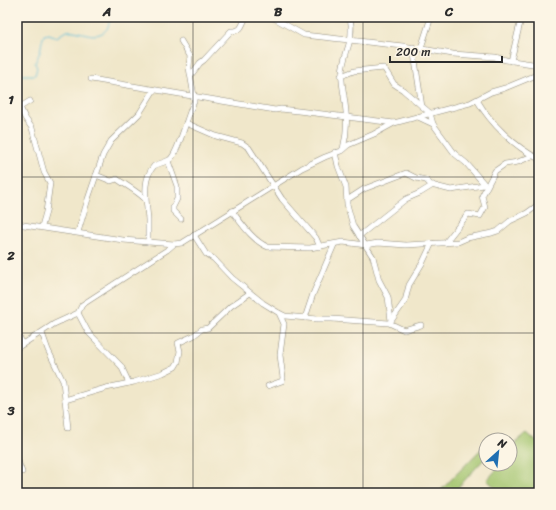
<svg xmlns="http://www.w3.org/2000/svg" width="556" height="510" viewBox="0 0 556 510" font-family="Sriracha,sans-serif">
	<rect width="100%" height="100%" fill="#fcf5e5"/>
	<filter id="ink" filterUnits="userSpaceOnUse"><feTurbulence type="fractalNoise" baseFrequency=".025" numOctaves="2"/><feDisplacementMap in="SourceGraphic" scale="8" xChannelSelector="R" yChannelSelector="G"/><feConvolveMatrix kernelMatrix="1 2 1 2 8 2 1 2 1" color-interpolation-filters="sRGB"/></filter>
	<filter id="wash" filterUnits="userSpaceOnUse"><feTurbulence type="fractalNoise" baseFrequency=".012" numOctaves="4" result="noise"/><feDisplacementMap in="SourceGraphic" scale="16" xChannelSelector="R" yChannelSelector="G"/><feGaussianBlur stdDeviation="0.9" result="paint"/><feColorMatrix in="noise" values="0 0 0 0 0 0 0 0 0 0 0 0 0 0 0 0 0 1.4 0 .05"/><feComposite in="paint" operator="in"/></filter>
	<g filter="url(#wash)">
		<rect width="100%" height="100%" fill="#f0e7ca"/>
		<g fill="#a2c46d" stroke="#66784c">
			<path d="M527 433 539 444V490L537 493H501L487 480 498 468 495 464H510V447Z"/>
			<path d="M486 444V457L453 493H445L441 490Z"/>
		</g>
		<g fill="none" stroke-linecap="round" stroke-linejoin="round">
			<path stroke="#5cbddb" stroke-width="1" d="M17 75H35L37 68 35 63 40 52 42 41 44 35 49 34 57 37C60 35 65 31 68 31 79 29 96 42 107 29 109 25 109 21 111 17"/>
		</g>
	</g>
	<g filter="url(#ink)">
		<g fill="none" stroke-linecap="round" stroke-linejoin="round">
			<g stroke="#8e897a" stroke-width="6">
				<g id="minor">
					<path d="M272 17 304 35 403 46 453 54 495 57 506 60 539 65"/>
					<path d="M413 47 422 107"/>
					<path d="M421 48 431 17"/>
					<path d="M511 61 520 23 523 17"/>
					<path d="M191 75 200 63 204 60 231 31C242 31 241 27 246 17"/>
					<path d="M341 76 354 71 384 68 394 84 403 90 430 113 433 124 455 154 466 163 486 186"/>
					<path d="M91 79 275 110 281 109 315 113 394 123"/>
					<path d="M477 100C491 124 515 147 539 159"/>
					<path d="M20 107 25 118 32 128 44 172 50 183 46 212 42 226"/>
					<path d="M17 109 30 101"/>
					<path d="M418 117 433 124"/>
					<path d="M186 123 216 136 242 143 249 148 282 199 316 238 320 247"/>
					<path d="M343 149C348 130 347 115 344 96 343 88 341 80 342 72 344 51 355 40 350 17"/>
					<path d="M335 152 338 166 346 187 347 204 353 226 373 257 379 280 388 297 391 321"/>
					<path d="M168 161 177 186V199L173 207V211L181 219"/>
					<path d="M96 175 111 181 117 179C127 186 137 191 145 199"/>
					<path d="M347 200 364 189 406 173 416 178 426 180 431 185 451 190 484 185"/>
					<path d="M232 211C242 224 253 241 268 247L310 248 343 242 366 245 378 243 406 245 458 242 467 238 492 233 498 231 510 221 527 213 538 205"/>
					<path d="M17 224 123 240 174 244"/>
					<path d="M78 232 88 199 103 155 111 141 139 114 154 90"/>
					<path d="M194 235 206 254 214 259 232 278 263 303 279 313 285 316 317 319H332L389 323 404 330 421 325"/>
					<path d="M359 236 406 199 420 193 433 185"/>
					<path d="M148 242C148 235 148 228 148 220 147 203 141 180 154 166 159 163 164 163 169 160 178 156 188 112 194 102V96L189 68 190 56 181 41"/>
					<path d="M445 243 468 214 480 216 485 207 482 196 495 171 505 164 518 162 532 156"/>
					<path d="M78 313 88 332 121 366 129 383"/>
					<path d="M305 318 313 294 334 245"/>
					<path d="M391 321 405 301 409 285 423 262 432 243"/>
					<path d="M42 333 48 350 63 381 68 428"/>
					<path d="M17 335 23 343"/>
					<path d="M17 348 54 324 78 313 82 305 88 301 167 250 174 244 182 243 302 168 325 157 341 151 348 145 374 134 394 123 470 103 491 92 505 88 539 74"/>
					<path d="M268 386 282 381 283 378 280 355 284 324 279 313"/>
					<path d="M65 400 106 388 134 382 163 373 175 367 178 362 180 351 178 343 193 336 202 329 208 328 231 306 250 293"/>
					<path d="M17 458 22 472"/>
				</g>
			</g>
			<use href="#minor" stroke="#fff" stroke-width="5"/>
		</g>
	</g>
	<path fill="none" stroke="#2b2b2b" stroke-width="1" stroke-opacity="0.55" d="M193 17V493M363 17V493M17 177H539M17 333H539"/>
	<rect width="556" height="510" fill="none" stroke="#fcf5e5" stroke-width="44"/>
	<g transform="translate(498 452) rotate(27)"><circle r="19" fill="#fcf5e5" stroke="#a8a49b"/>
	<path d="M0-3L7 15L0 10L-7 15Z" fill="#1f6fb2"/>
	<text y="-6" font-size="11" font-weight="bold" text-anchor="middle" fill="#2b2b2b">N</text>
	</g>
	<path d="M390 56v6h112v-6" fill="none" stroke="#2b2b2b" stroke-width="2"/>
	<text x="396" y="56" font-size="12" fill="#2b2b2b" stroke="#fcf5e5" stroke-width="3" paint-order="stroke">200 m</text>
	<rect x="22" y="22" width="512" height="466" fill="none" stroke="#2b2b2b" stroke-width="1.5"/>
	<g font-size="13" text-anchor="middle" font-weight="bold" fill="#2b2b2b">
		<text x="107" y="16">A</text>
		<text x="278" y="16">B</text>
		<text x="449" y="16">C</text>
		<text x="11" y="104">1</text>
		<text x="11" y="260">2</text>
		<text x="11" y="415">3</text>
	</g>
</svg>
